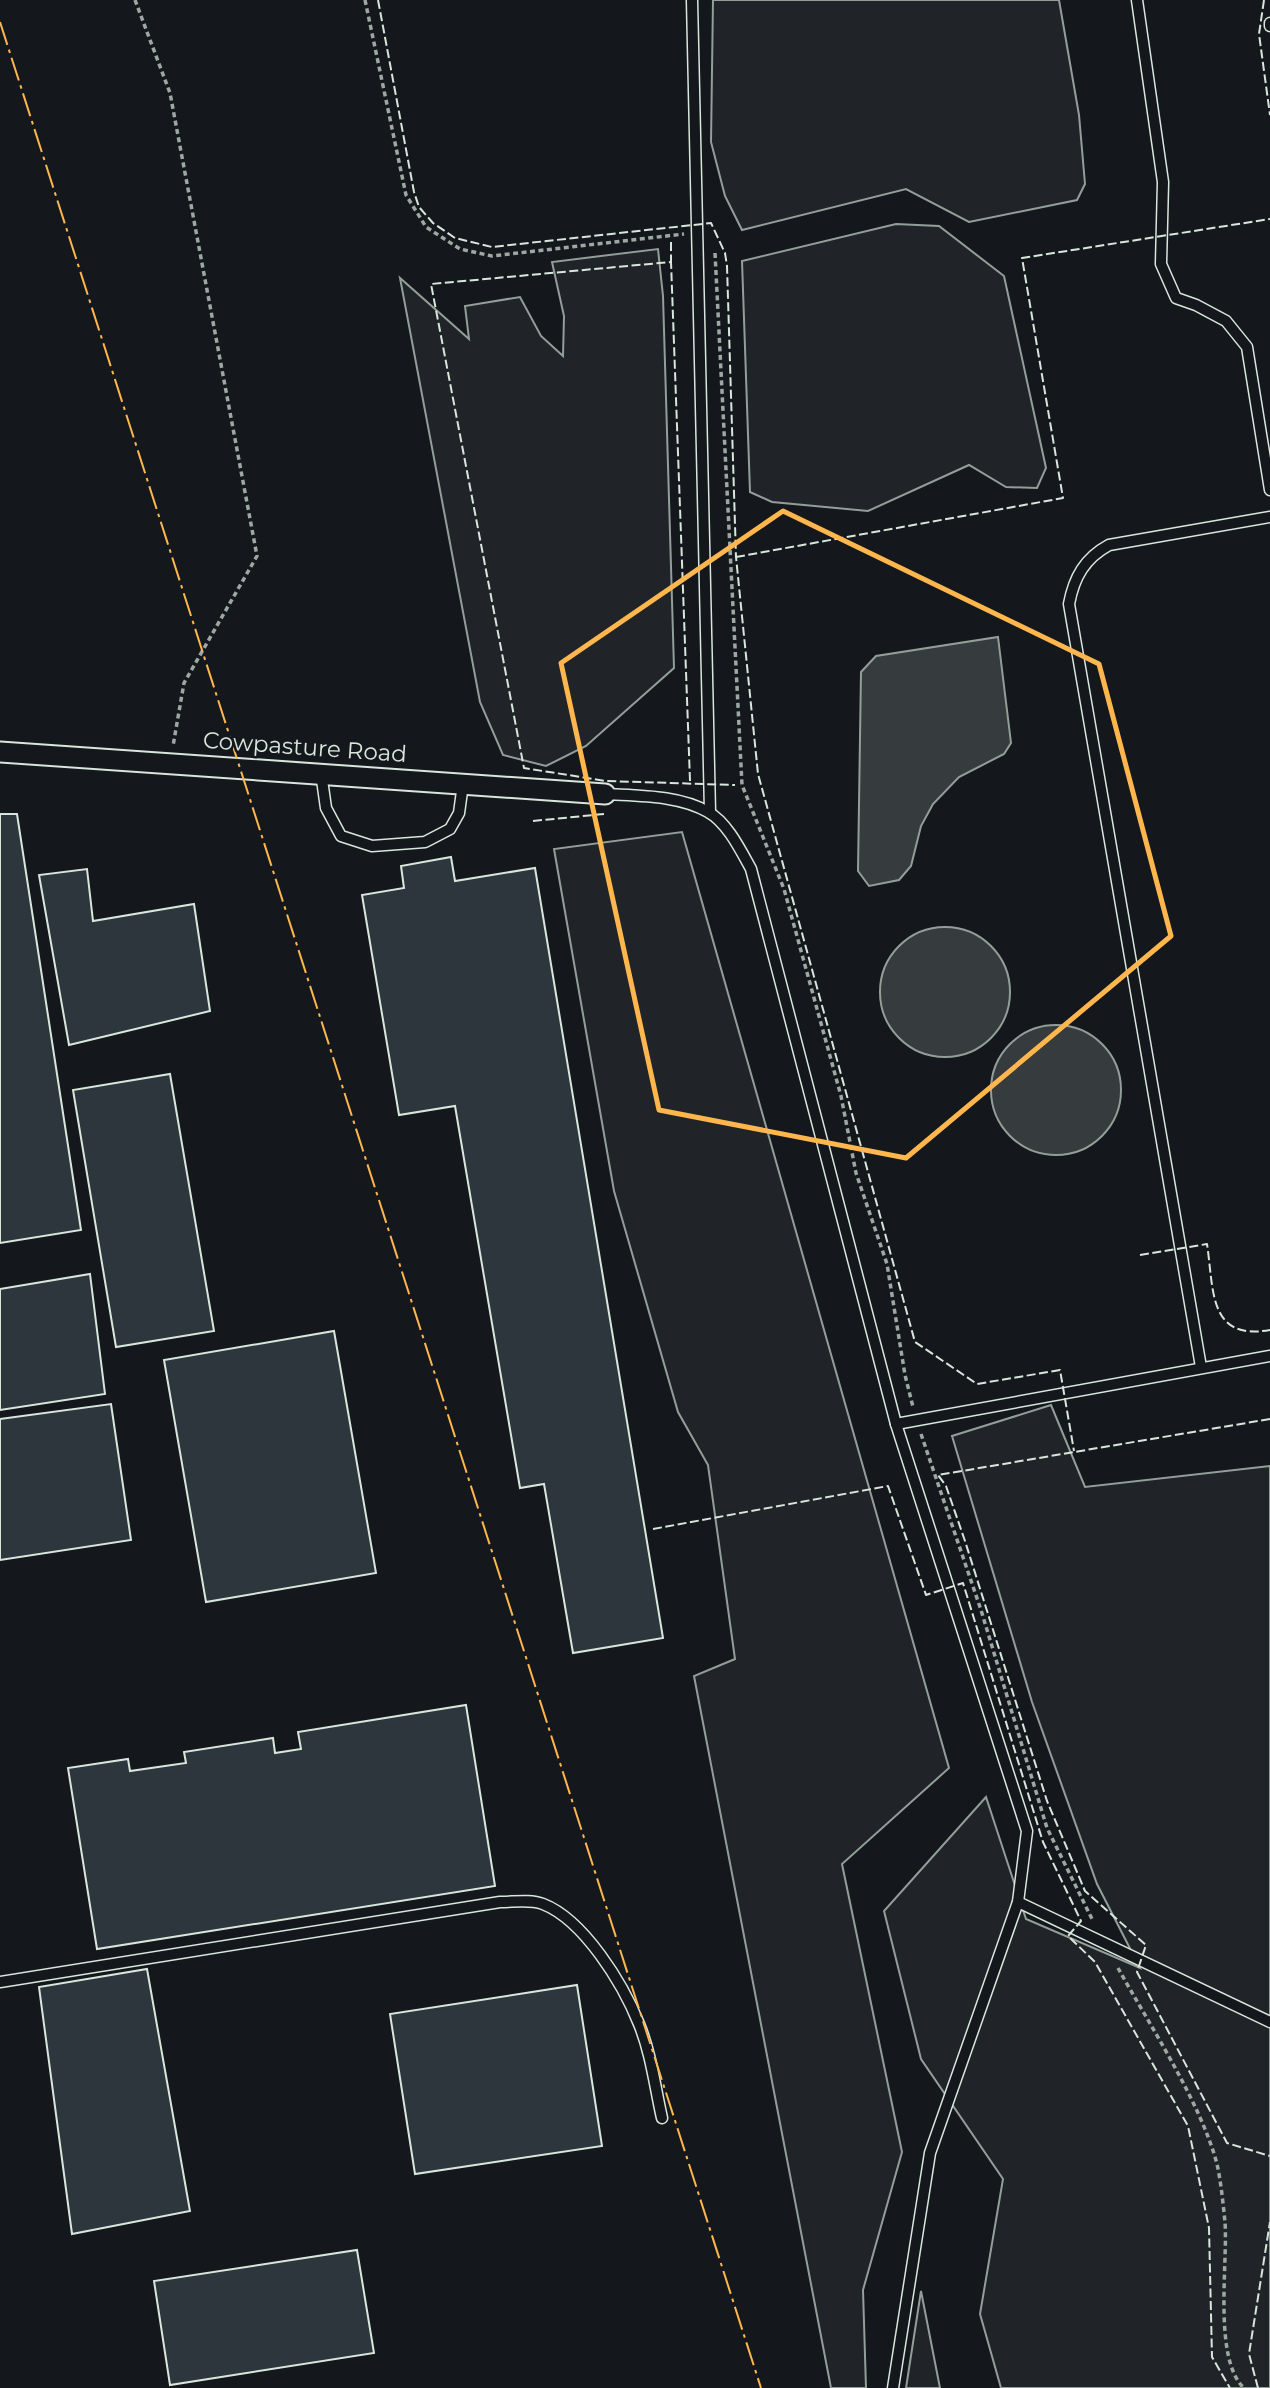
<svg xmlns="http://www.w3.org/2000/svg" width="1270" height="2388" viewBox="0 0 1270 2388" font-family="Montserrat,sans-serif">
	<rect width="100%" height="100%" fill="#14181c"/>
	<g fill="#202428" stroke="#939e99" stroke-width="2">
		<path d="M713 0H1059L1079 115 1085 184 1077 200 969 222 906 189 742 230 725 196 711 142Z"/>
		<path d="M896 224 939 226 1004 276 1046 468 1037 488 1006 487 969 465 868 511 772 502 750 492 742 261Z"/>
		<path d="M658 249 663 296 674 668 586 746 546 766 503 755 480 702 400 278 469 339 465 306 520 297 541 336 563 356 564 316 552 262Z"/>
		<path d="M682 832 949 1768 842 1864 902 2152 863 2290 866 2388H831L694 1676 735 1659 708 1465 678 1412 614 1191 554 849Z"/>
		<path d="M1051 1405 1085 1487 1270 1466V2388H1001L980 2314 1003 2179 921 2059 884 1911 986 1797 1026 1919 1140 1968 1097 1884 1032 1702 952 1436Z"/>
		<path d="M921 2291 940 2388H906Z"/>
	</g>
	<g fill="#363b3e" stroke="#939e99" stroke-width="2">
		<path d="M998 637 1011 743 1004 754 959 777 933 804 921 826 911 866 899 880 869 886 858 871 861 672 876 656Z"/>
		<circle cx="945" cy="992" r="65"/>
		<circle cx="1056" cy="1090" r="65"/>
	</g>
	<g fill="#2c363c" stroke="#d8e6dc" stroke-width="2">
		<path d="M0 814H17L81 1230 0 1243Z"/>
		<path d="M451 857 455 881 535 868 663 1638 573 1653 544 1484 520 1488 455 1106 399 1115 362 895 404 888 401 866Z"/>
		<path d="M87 869 93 921 194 904 210 1011 69 1045 39 875Z"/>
		<path d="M170 1074 214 1331 116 1347 73 1090Z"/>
		<path d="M90 1274 105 1394 0 1410V1289Z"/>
		<path d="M334 1331 376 1573 206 1602 164 1360Z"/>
		<path d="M111 1404 131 1540 0 1560V1419Z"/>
		<path d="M466 1705 495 1886 97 1949 68 1768 128 1759 130 1771 186 1763 184 1752 273 1738 275 1753 301 1749 298 1732Z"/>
		<path d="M147 1969 190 2211 72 2234 39 1987Z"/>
		<path d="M577 1985 602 2146 415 2174 390 2014Z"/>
		<path d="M357 2250 374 2353 170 2385 154 2281Z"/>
	</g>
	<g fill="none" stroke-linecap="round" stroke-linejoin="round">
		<g stroke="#d8e6dc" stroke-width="13">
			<g id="service">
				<path d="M692 0 710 812"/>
				<path d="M1137 0 1163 182 1161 264 1176 298 1196 305 1226 321 1247 347 1270 490"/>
				<path d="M1270 23V26"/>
				<path d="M321 773 326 808 341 836 372 846 425 842 450 829 459 813 463 784"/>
				<path d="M605 794C638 796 679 795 708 812 727 822 741 851 751 869L896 1424 1027 1831 1018 1902 930 2153 893 2388"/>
				<path d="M1201 1367 1069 604C1074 577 1085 558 1109 545L1270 517"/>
				<path d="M896 1424 1270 1356"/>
				<path d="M1018 1902 1270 2022"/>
				<path d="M0 1982 500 1902C514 1902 530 1899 543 1904 584 1920 623 1984 639 2024 651 2053 655 2087 662 2118"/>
			</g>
		</g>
		<g stroke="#d8e6dc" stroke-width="23">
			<path id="minor" d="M0 752 605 794"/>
		</g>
		<g stroke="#9da8a2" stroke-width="3.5" stroke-dasharray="5 3.5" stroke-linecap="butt">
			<path d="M135 0 170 93 257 556 184 683 173 746"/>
			<path d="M365 0 406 195 426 227 460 249 492 256 684 234"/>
			<path d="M715 253 742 785 784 889 841 1096 856 1173 887 1264 905 1375 913 1407"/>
			<path d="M921 1434 981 1610 1047 1828 1093 1921"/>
			<path d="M1118 1968C1149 2024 1201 2103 1217 2164 1221 2182 1223 2203 1225 2222 1228 2264 1213 2359 1244 2388"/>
		</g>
		<use href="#service" stroke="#14181c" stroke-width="10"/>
		<use href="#minor" stroke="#14181c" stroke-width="19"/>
		<g stroke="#d8e6dc" stroke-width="2" stroke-dasharray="9 3.5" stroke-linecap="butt">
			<path d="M378 0 414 192 419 207 433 223 455 238 492 247 711 223 725 253 727 266 736 557 758 774 915 1342 977 1384 1060 1370 1074 1451"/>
			<path d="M1264 0 1259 34 1270 115"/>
			<path d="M671 242V262"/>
			<path d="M736 557 1063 498 1022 258 1270 219"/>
			<path d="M690 781 671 262 431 284 524 768 606 781 735 785"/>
			<path d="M533 821 604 814"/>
			<path d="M1140 1255 1207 1244C1214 1290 1208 1341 1270 1330"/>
			<path d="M1270 1419 938 1475 946 1486 965 1541 1047 1801 1085 1891 1146 1945 1137 1972 1227 2143 1270 2156"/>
			<path d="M653 1529 888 1486 926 1595 963 1583 1043 1842 1081 1921 1068 1936 1095 1962 1188 2126 1209 2228 1212 2357 1230 2388"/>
			<path d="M1258 2388 1249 2354 1270 2222"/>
		</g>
		<path stroke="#ffb74d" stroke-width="2" stroke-dasharray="24 5 3.5 5" stroke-linecap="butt" d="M0 22 761 2388"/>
	</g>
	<path fill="none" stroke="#ffb74d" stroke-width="5" stroke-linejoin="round" d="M783 511 1099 664 1171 936 906 1158 659 1110 561 663Z"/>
	<g text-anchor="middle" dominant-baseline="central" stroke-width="5" stroke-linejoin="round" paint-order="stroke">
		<g font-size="23" fill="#d8e6dc" stroke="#14181c">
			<text transform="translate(305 747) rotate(4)">Cowpasture Road</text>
		</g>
	</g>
</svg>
